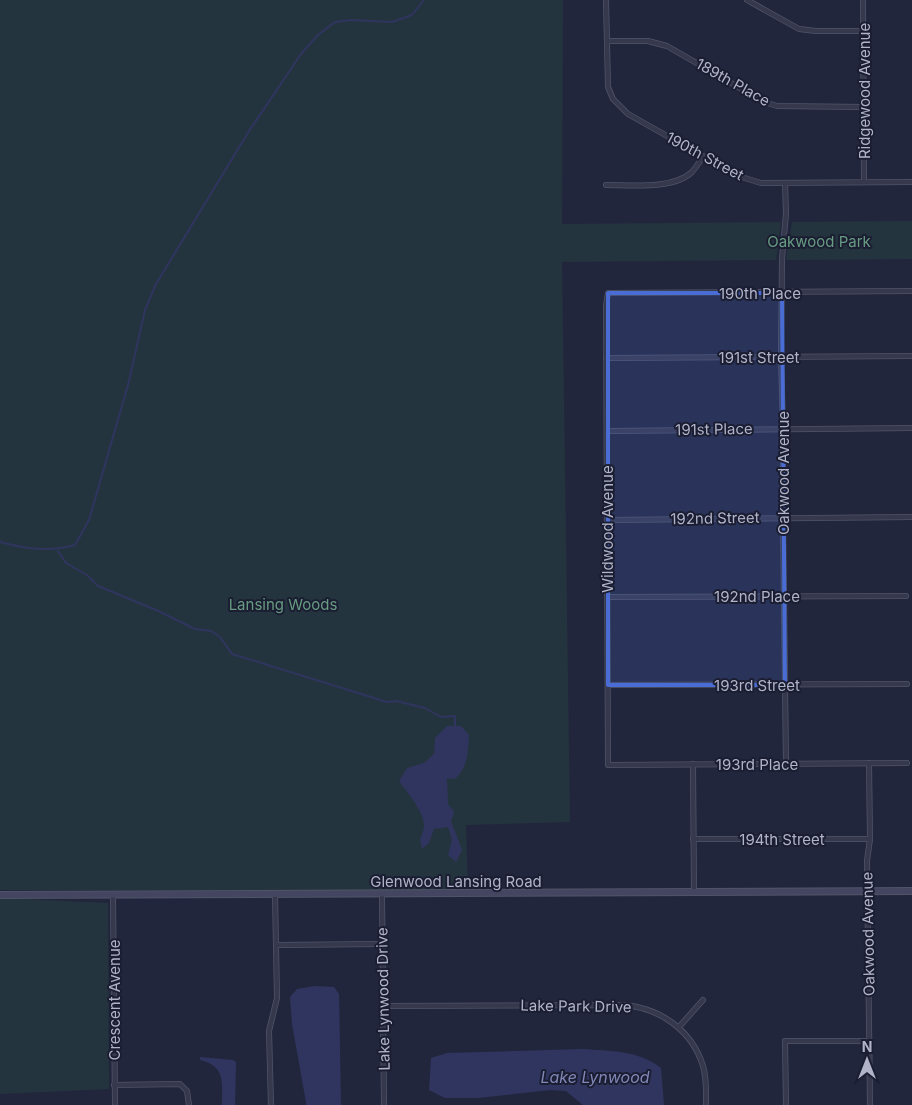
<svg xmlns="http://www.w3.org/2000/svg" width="912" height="1105" viewBox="0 0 912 1105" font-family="Inter,sans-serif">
	<rect width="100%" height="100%" fill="#22263d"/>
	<g fill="#24343e">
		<path d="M0 0H563L562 224 781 222 776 260 562 262 570 822 466 825 468 890H0Z"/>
		<path d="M912 221V259L786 260 792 222Z"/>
		<path d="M0 898 108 903 109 1089 0 1094Z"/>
	</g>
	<g fill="#30355f">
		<path d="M447 726H461L469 735C468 752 468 767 455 779L447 778 448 804 454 812 451 821 462 850 456 862 448 855 452 840 448 827 434 829 429 843 422 849C418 835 423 838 424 826 425 813 407 792 399 781L407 768 424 763 434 754 435 738Z"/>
		<path d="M315 986 334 987 339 994 341 1105H306V1102L292 1024 290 997 297 989Z"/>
		<path d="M582 1049C610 1051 638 1050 661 1068L664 1105H583L566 1091 550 1090 478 1098H445L429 1090 431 1058 447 1053Z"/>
		<path d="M200 1057 233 1060 236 1062 235 1105H222C222 1083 226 1066 200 1060Z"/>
	</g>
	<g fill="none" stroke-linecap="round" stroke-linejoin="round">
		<g stroke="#30355f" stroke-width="2">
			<path d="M0 542C26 549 49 552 75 545L89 520 128 385 145 310 156 284 249 131 301 54 318 35 335 22 351 20 392 22 412 15 424 0"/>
			<path d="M58 551 66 563 87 575 98 586 156 610 195 629 211 631 220 637 232 654 387 702 396 701 425 708 441 717 455 716V726"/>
		</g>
		<g stroke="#515468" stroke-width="6">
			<g id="street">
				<path d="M606 0 608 87 613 99 628 114 738 176 761 183 912 182"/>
				<path d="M747 0 799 29 816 31H863"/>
				<path d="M863 0 864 182"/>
				<path d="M607 41H648L667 46 764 102 777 106 864 107"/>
				<path d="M785 183 786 213 782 259 781 357 783 428V518L786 764"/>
				<path d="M606 185C630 185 673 190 692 172 696 167 700 162 703 156"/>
				<path d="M606 358 912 356"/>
				<path d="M607 431 912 428"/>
				<path d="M607 520 912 517"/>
				<path d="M608 597 906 596"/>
				<path d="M608 685 907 684"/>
				<path d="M869 763 870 839 867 861 870 1105"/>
				<path d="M907 763 608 765 606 305 608 293 912 291"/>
				<path d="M693 764 694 892"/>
				<path d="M693 839H870"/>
				<path d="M382 894 384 1105"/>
				<path d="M113 895 115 1105"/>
				<path d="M277 945 382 944"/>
				<path d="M383 1006 622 1005C659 1007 692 1030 703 1066 707 1079 706 1092 706 1105"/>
				<path d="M679 1027 703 1000"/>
				<path d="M114 1085 180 1084 187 1091 189 1105"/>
				<path d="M271 1105 269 1031 277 998 275 894"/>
				<path d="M786 1105 785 1041H870"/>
			</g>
		</g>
		<g stroke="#515468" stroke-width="8">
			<path id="secondary" d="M0 895 912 891"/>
		</g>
		<use href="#street" stroke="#36394d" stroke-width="4.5"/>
		<use href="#secondary" stroke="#444661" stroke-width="6"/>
	</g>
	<path fill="#496dd4" fill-opacity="0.2" stroke="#496dd4" stroke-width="4" stroke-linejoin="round" d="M608 293H782L785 685H608Z"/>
	<g text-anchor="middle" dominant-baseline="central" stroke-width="4" stroke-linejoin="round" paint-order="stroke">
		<g font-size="15" fill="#b1b4c9" stroke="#1b1e32">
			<text transform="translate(733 82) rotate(29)">189th Place</text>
			<text transform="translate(864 91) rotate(-90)">Ridgewood Avenue</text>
			<text transform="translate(705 156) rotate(28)">190th Street</text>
			<text x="760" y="293">190th Place</text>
			<text x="759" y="357">191st Street</text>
			<text transform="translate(714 429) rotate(-1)">191st Place</text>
			<text transform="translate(783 473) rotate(-90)">Oakwood Avenue</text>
			<text transform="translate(715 518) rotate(-1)">192nd Street</text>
			<text transform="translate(607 529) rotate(-90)">Wildwood Avenue</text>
			<text x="757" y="596">192nd Place</text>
			<text x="757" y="685">193rd Street</text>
			<text x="757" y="764">193rd Place</text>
			<text x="782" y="839">194th Street</text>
			<text x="456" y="881">Glenwood Lansing Road</text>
			<text transform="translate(868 934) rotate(-91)">Oakwood Avenue</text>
			<text transform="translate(383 999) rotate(-91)">Lake Lynwood Drive</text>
			<text transform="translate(114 1000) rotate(-90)">Crescent Avenue</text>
			<text transform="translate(576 1006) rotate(1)">Lake Park Drive</text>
		</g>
		<g font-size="15" fill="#679b82" stroke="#1b1e32">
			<text x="819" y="241">Oakwood Park</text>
			<text x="283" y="604">Lansing Woods</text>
		</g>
		<g font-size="16" font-style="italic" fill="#8087b7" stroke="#1b1e32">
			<text x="595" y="1077">Lake Lynwood</text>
		</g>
	</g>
	<g transform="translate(867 1060)" stroke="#1b1e32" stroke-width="4" paint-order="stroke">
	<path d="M0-4L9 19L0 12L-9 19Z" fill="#b1b4c9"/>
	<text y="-8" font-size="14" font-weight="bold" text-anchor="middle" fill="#b1b4c9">N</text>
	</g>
</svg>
